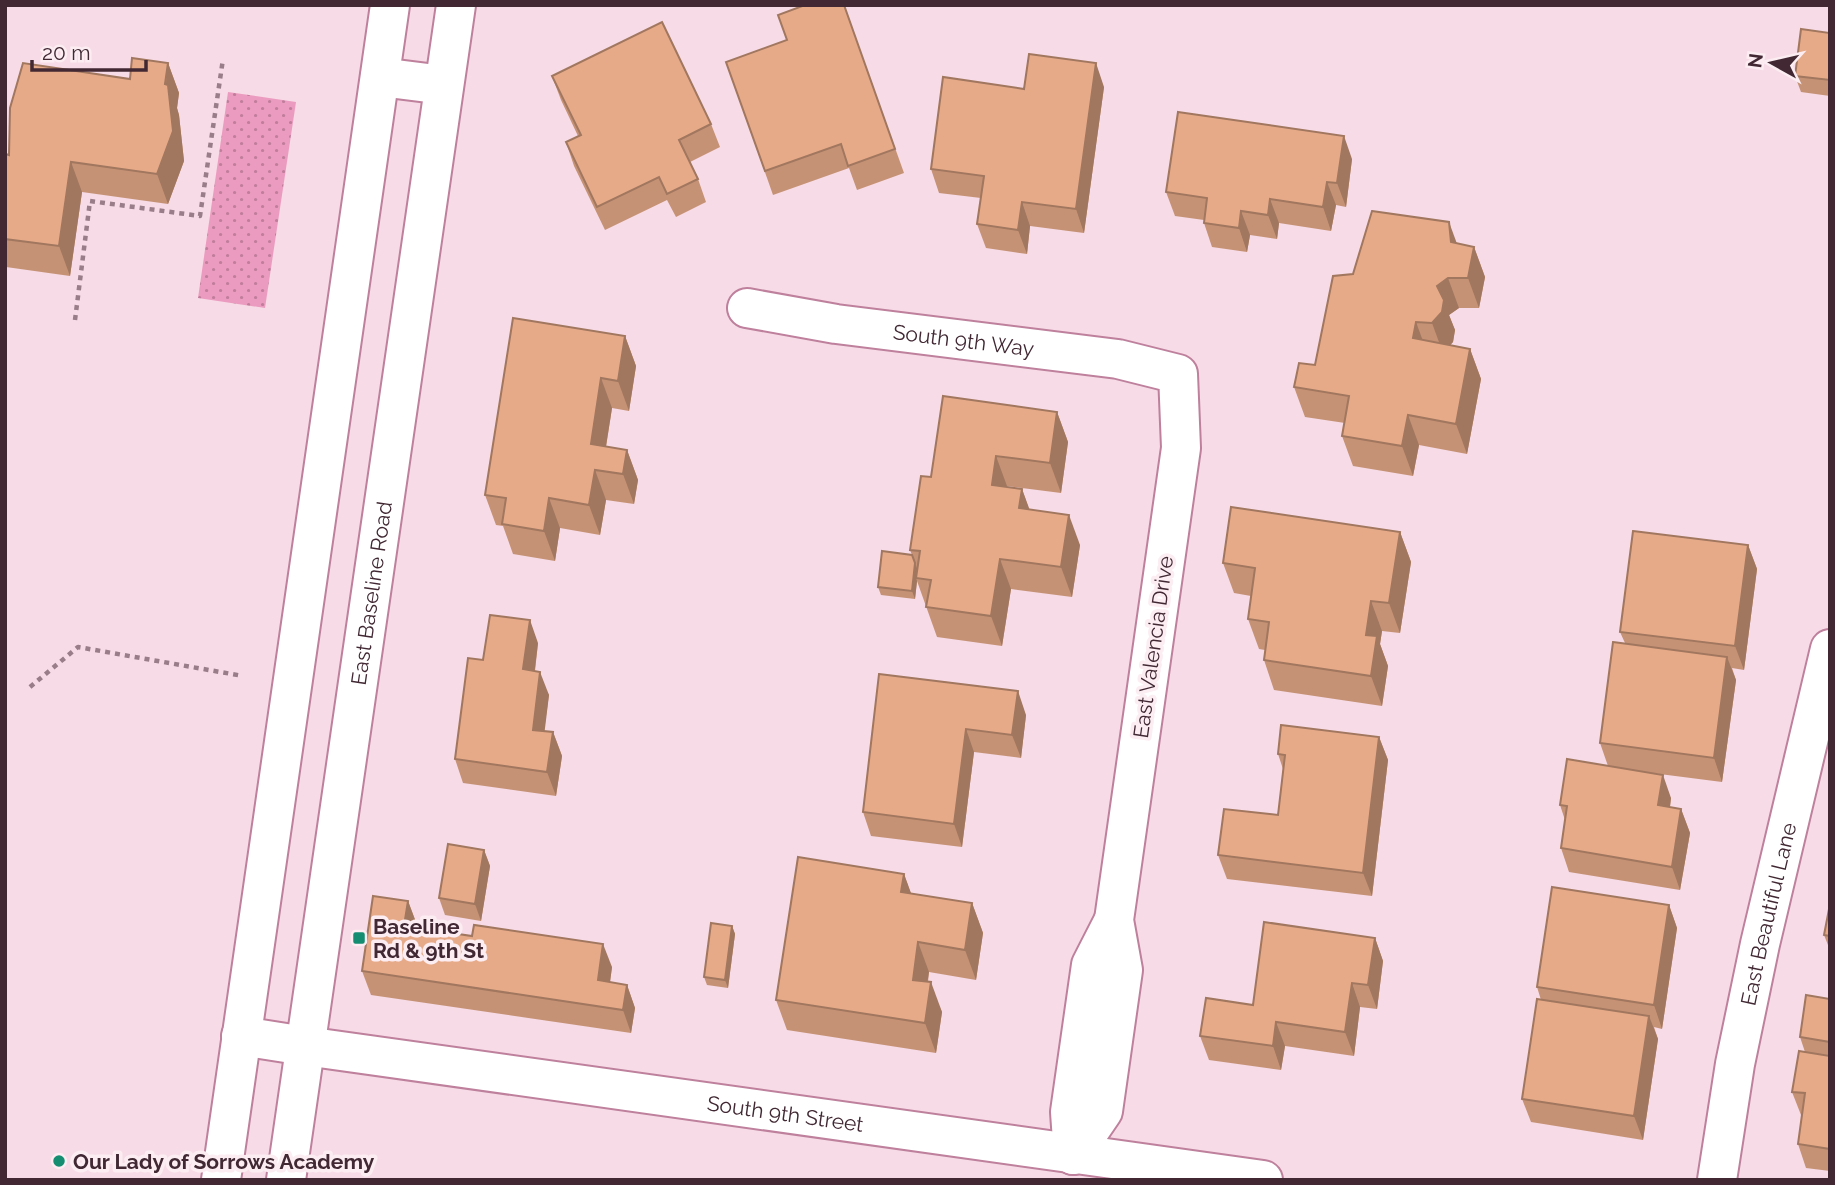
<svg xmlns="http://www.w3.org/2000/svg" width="1835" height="1185" viewBox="0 0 1835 1185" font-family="Raleway,sans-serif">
	<defs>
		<pattern id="green-dots" width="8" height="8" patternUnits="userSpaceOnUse" patternTransform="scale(1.75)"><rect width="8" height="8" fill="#eb9bbf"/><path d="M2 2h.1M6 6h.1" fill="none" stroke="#c07e9c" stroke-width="1.8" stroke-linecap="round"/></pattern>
	</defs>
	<rect width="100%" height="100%" fill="#f7dbe6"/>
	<path fill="url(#green-dots)" d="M228 92 296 102 265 308 198 298Z"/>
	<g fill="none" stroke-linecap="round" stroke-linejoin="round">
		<g stroke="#be809c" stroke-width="42">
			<g id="minor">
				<path id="s1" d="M747 308 836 324 1118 359 1178 374 1181 448 1114 920 1123 970 1103 1111 1073 1155"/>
				<path id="s2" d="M305 1046 1263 1180"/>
				<path d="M1073 1155 1070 1112 1091 965 1114 920"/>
				<path id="s3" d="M1717 1180 1735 1064 1760 944 1830 649"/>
			</g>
		</g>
		<g stroke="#be809c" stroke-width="42">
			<g id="major">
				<path d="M380 77 444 85"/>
				<path d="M241 1036 305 1046"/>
				<path d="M221 1180 390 5"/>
				<path id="s4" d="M286 1180 456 5"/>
			</g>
		</g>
		<g stroke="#997e89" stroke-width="4.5" stroke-dasharray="5 5" stroke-linecap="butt">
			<path d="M75 320 90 201 200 216 223 59"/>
			<path d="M30 687 78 647 243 676"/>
		</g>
		<use href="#minor" stroke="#fff" stroke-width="38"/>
		<use href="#major" stroke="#fff" stroke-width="38"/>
	</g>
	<g fill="#c69275">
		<path d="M844 5 904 173 857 190 849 168 773 195 726 62 787 40Z"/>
		<path d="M1830 33V96L1801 92 1795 76Z"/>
		<path d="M168 63 179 93 177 108 179 115 184 161 168 204 82 192 70 276 6 267 5 159 130 79Z"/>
		<path d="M552 76 711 124 720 147 690 162 698 179 706 202 676 217 667 200 605 230 574 166 566 142 578 136 561 100Z"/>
		<path d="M1104 87 1084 233 1030 226 1027 254 986 248 977 224 981 198 939 193 931 169 1024 89Z"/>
		<path d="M1352 159 1346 207 1336 205 1331 231 1279 223 1277 239 1250 235 1247 252 1212 247 1204 223V220L1175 216 1166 192Z"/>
		<path d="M1457 244 1474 247 1485 277 1479 308H1459L1449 315 1455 330 1453 342 1450 345 1470 349 1481 379 1467 454 1419 445 1413 476 1353 466 1342 436 1345 423 1305 417 1294 387 1315 365 1353 274Z"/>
		<path d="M625 336 636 366 629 411 612 408 606 447 627 450 638 480 634 504 606 500 600 535 560 528 555 561 513 554 503 526 496 525 485 495Z"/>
		<path d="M1057 412 1068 442 1061 493 1007 486V487L1022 489 1029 509 1080 545 1072 597 1011 589 1002 646 937 637 917 581 915 599 881 595 878 587 912 555 910 550 931 477Z"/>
		<path d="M1400 532 1411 562 1400 633 1382 631 1380 644 1388 666 1382 706 1274 690 1264 660 1265 650 1259 649 1248 619 1251 596 1234 593 1223 563Z"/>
		<path d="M1748 545 1757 569 1744 670 1732 668 1736 680 1722 782 1644 772 1671 798 1670 807 1681 809 1690 833 1680 890 1569 872 1561 848 1565 820 1560 805 1608 766 1600 743 1625 643 1620 632Z"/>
		<path d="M538 643 535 671 549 695 544 731 553 732 562 756 556 796 463 783 455 759 483 660Z"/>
		<path d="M879 674 1026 715 1021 758 974 752 962 847 871 836 863 812Z"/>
		<path d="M1379 737 1388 760 1372 896 1227 879 1218 855 1278 815 1283 769 1278 754Z"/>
		<path d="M484 850 490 866 481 921 445 915 439 898Z"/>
		<path d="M904 874 911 894 972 903 983 933 976 980 929 972 928 982 942 1012 936 1053 787 1030 776 1000Z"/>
		<path d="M408 901 417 925V928L612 967 610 982 627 985 635 1008 631 1033 371 995 362 971Z"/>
		<path d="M1830 904V950L1824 935Z"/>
		<path d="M1669 905 1677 928 1662 1029 1654 1027 1658 1039 1643 1140 1531 1122 1522 1099 1541 1000 1537 987Z"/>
		<path d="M732 926 735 934 728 988 707 985 704 977Z"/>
		<path d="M1375 938 1383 961 1377 1009 1360 1007 1354 1056 1285 1046 1281 1070 1209 1060 1200 1036 1253 1005Z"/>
		<path d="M1830 999V1171L1806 1168 1798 1144 1802 1115H1801L1792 1092 1805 1052 1800 1037Z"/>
	</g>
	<g fill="#a1775f">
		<path d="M168 63 179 93 177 108 179 115 184 161 168 204 157 174Z"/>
		<path d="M1096 63 1104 87 1084 233 1076 209Z"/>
		<path d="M1344 136 1352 159 1346 207 1337 183Z"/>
		<path d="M71 162 82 192 70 276 59 246Z"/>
		<path d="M1327 182 1336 205 1331 231 1323 207Z"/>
		<path d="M1270 199 1279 223 1277 239 1268 215Z"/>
		<path d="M1022 202 1030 226 1027 254 1018 230Z"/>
		<path d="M1241 211 1250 235 1247 252 1239 228Z"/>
		<path d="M1449 222 1460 252 1451 242Z"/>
		<path d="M1474 247 1485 277 1479 308 1468 278Z"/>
		<path d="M1448 278 1459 308 1449 315 1455 330 1453 342 1443 353 1432 323 1437 286Z"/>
		<path d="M1416 322 1427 352 1413 338Z"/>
		<path d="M625 336 636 366 629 411 618 381Z"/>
		<path d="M1470 349 1481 379 1467 454 1456 424Z"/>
		<path d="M601 378 612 408 602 471 591 444Z"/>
		<path d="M1057 412 1068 442 1061 493 1050 463Z"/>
		<path d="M1408 415 1419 445 1413 476 1402 446Z"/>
		<path d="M627 450 638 480 634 504 623 474Z"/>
		<path d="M996 456 1007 486 1003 515 992 485Z"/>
		<path d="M595 470 606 500 600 535 589 505Z"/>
		<path d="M1022 489 1033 519 1019 508Z"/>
		<path d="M549 498 560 528 555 561 544 531Z"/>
		<path d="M1069 515 1080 545 1072 597 1061 567Z"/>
		<path d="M1400 532 1411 562 1400 633 1389 603Z"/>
		<path d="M1748 545 1757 569 1744 670 1735 646Z"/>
		<path d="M1000 559 1011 589 1002 646 991 616Z"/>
		<path d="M915 563 918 571 916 578 917 581 915 599 912 591Z"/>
		<path d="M1371 601 1382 631 1380 644 1388 666 1382 706 1371 676 1366 635Z"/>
		<path d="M530 620 538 643 532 693 523 669Z"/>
		<path d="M1727 657 1736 680 1722 782 1714 758Z"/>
		<path d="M540 672 549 695 542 753 533 730Z"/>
		<path d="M1018 691 1026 715 1021 758 1012 735Z"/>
		<path d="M966 729 974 752 962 847 954 824Z"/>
		<path d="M553 732 562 756 556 796 547 772Z"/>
		<path d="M1379 737 1388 760 1372 896 1363 873Z"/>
		<path d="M1663 775 1671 798 1667 829 1658 805Z"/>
		<path d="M1681 809 1690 833 1680 890 1672 867Z"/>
		<path d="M484 850 490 866 481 921 475 904Z"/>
		<path d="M904 874 915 904 901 892Z"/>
		<path d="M408 901 417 925 413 950 404 926Z"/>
		<path d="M972 903 983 933 976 980 965 950Z"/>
		<path d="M1669 905 1677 928 1662 1029 1654 1005Z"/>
		<path d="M732 926 735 934 728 988 725 980Z"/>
		<path d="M1375 938 1383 961 1377 1009 1368 985Z"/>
		<path d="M918 942 929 972 923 1010 913 980Z"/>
		<path d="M603 944 612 967 607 1004 598 980Z"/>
		<path d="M931 982 942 1012 936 1053 925 1023Z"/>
		<path d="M1352 983 1360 1007 1354 1056 1345 1032Z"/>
		<path d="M627 985 635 1008 631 1033 623 1010Z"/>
		<path d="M1649 1016 1658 1039 1643 1140 1634 1116Z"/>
		<path d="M1276 1022 1285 1046 1281 1070 1273 1046Z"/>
	</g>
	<g fill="#e6aa88" stroke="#a1775f" stroke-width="2">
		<path d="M805 5H844L895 149 848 166 841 144 765 171 726 62 787 40 778 15Z"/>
		<path d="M662 22 711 124 679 140 698 179 667 194 659 177 597 207 566 142 581 135 552 76Z"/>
		<path d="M1801 29 1830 33V80L1795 76Z"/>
		<path d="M1029 54 1096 63 1076 209 1022 202 1018 230 977 224 984 176 931 169 943 77 1024 89Z"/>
		<path d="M132 58 168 63 165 84 168 85 173 131 157 174 71 162 59 246 5 239V159L6 154 9 155 10 108 23 63 130 79Z"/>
		<path d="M1178 112 1344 136 1337 183 1327 182 1323 207 1270 199 1268 215 1241 211 1239 228 1204 223 1207 198 1166 192Z"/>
		<path d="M1372 211 1449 222 1451 242 1474 247 1468 278H1448L1437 286 1444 300 1442 312 1432 323 1416 322 1413 338 1470 349 1456 424 1408 415 1402 446 1342 436 1349 396 1294 387 1299 363 1315 365 1333 276 1353 274Z"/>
		<path d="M513 318 625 336 618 381 601 378 591 444 627 450 623 474 595 470 589 505 549 498 544 531 502 524 506 498 485 495Z"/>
		<path d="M943 396 1057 412 1050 463 996 456 992 485 1022 489 1019 508 1069 515 1061 567 1000 559 991 616 926 607 931 580 916 578 920 551 910 550 921 476 931 477Z"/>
		<path d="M1231 507 1400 532 1389 603 1371 601 1366 635 1377 636 1371 676 1264 660 1269 622 1248 619 1255 568 1223 563Z"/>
		<path d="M1633 531 1748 545 1735 646 1620 632Z"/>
		<path d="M882 551 912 555 915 563 912 591 878 587Z"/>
		<path d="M490 615 530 620 523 669 540 672 533 730 553 732 547 772 455 759 468 658 483 660Z"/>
		<path d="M1613 642 1727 657 1714 758 1600 743Z"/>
		<path d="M879 674 1018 691 1012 735 966 729 954 824 863 812Z"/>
		<path d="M1281 725 1379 737 1363 873 1218 855 1224 809 1278 815 1285 755 1278 754Z"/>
		<path d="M1567 759 1663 775 1658 805 1681 809 1672 867 1561 848 1567 806 1560 805Z"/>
		<path d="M448 844 484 850 475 904 439 898Z"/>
		<path d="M798 857 904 874 901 892 972 903 965 950 918 942 913 980 931 982 925 1023 776 1000Z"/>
		<path d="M1552 887 1669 905 1654 1005 1537 987Z"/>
		<path d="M373 896 408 901 404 926 472 936 474 925 603 944 598 980 627 985 623 1010 362 971Z"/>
		<path d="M1830 904V936L1824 935Z"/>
		<path d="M1264 922 1375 938 1368 985 1352 983 1345 1032 1276 1022 1273 1046 1200 1036 1206 998 1253 1005Z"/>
		<path d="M711 923 732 926 725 980 704 977Z"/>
		<path d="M1806 995 1830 999V1042L1800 1037Z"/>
		<path d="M1537 999 1649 1016 1634 1116 1522 1099Z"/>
		<path d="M1799 1051 1830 1056V1149L1798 1144 1805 1093 1792 1092Z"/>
	</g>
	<g fill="#148d70" stroke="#fbedf2" stroke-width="2.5">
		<rect x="352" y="931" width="14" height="14" rx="3.5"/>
		<circle cx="59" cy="1161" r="7"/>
	</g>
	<g text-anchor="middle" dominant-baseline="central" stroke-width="7" stroke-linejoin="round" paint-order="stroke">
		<g font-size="21" fill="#412833" stroke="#fbedf2">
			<text stroke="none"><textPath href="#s1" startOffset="219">South 9th Way</textPath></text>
			<text stroke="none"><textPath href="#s4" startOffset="593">East Baseline Road</textPath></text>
			<text transform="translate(1153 647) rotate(-82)">East Valencia Drive</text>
			<text stroke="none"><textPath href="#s3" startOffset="271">East Beautiful Lane</textPath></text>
			<text stroke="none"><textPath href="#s2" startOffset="485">South 9th Street</textPath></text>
		</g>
		<g font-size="21" font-weight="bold" fill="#412833" stroke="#fbedf2" text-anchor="start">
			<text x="373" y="926">Baseline<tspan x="373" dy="24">Rd &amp; 9th St</tspan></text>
			<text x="73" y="1161">Our Lady of Sorrows Academy</text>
		</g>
	</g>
	<rect width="1835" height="1185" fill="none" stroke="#412833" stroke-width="14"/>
	<g transform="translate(1772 63) rotate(278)" stroke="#fbedf2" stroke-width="5" paint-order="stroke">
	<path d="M0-5L12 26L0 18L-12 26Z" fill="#412833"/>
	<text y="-10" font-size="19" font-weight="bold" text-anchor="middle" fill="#412833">N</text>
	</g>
	<path d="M32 60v10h114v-10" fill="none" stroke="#412833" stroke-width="3.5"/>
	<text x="42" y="60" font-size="21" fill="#412833" stroke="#fbedf2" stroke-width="5" paint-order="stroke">20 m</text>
</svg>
